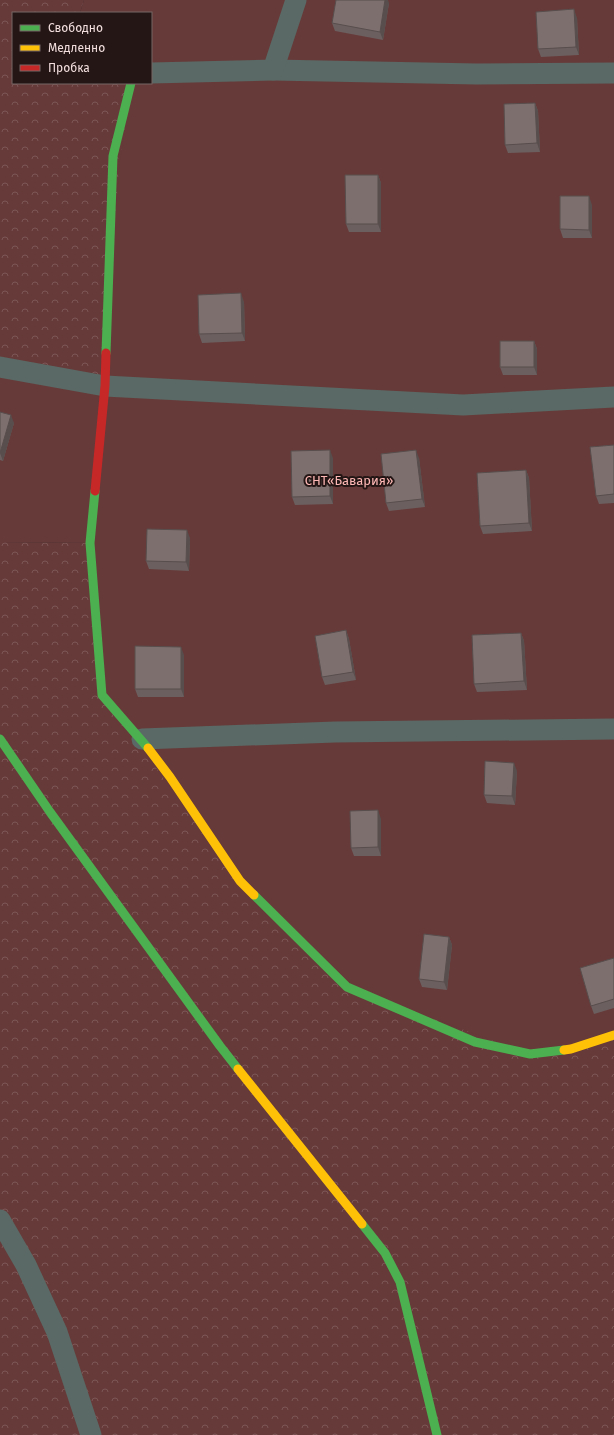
<svg xmlns="http://www.w3.org/2000/svg" width="614" height="1435" viewBox="0 0 614 1435" font-family="'Fira Sans',sans-serif">
	<defs>
		<pattern id="forest-crowns" width="20" height="18" patternUnits="userSpaceOnUse"><rect width="20" height="18" fill="#663a39"/><path d="M2 6a3 3 0 1 1 6 0M12 15a3 3 0 1 1 6 0" fill="none" stroke="#7c5655"/></pattern>
	</defs>
	<rect width="100%" height="100%" fill="#3f2f2f"/>
	<g fill="url(#forest-crowns)">
		<path d="M0 0H84L80 13H13V83H132L100 385 0 367Z"/>
		<path d="M0 542 90 543 614 1035V1435H0Z"/>
	</g>
	<path fill="#663a39" d="M84 0H614V1035L530 1054 347 987 240 881 102 695 90 543 0 542V367L100 385 120 161 132 83H151V13H80Z"/>
	<g fill="none" stroke-linecap="round" stroke-linejoin="round">
		<g stroke="#5a6965" stroke-width="21">
			<path d="M273 70 477 74 614 73"/>
			<path d="M151 73 273 70 296 0"/>
			<path d="M0 367 105 386 463 405 614 397"/>
			<path d="M142 739 335 732 614 729"/>
			<path d="M0 1220 26 1265 57 1332 91 1435"/>
		</g>
		<g stroke="#4caf50" stroke-width="9">
			<path d="M106 353 113 156 131 83"/>
			<path d="M95 491 90 543 102 695 148 748"/>
			<path d="M0 739 50 812 220 1046 238 1069"/>
			<path d="M254 895 347 987 475 1042 530 1054 564 1050"/>
			<path d="M362 1224 385 1253 400 1282 437 1435"/>
		</g>
		<g stroke="#ffc107" stroke-width="9">
			<path d="M148 748 170 777 240 881 254 895"/>
			<path d="M564 1050 571 1049 614 1035"/>
			<path d="M238 1069 362 1224"/>
		</g>
		<path stroke="#c62828" stroke-width="9" d="M95 491 105 386 106 353"/>
	</g>
	<g fill="#6c5f5f">
		<path d="M389 3 383 40 335 31 332 23Z"/>
		<path d="M577 18 579 55 541 57 538 49Z"/>
		<path d="M535 103 538 111 540 152 508 153 505 145Z"/>
		<path d="M378 175 381 183V232H349L346 224Z"/>
		<path d="M592 205V238H563L560 229Z"/>
		<path d="M244 302 245 341 202 343 199 334Z"/>
		<path d="M534 341 537 349V375H503L500 367Z"/>
		<path d="M0 412 14 423 3 461 0 460Z"/>
		<path d="M614 445V503L599 504 596 496Z"/>
		<path d="M333 458V504L295 505 292 497Z"/>
		<path d="M419 458 425 507 389 511 386 503Z"/>
		<path d="M526 470 529 478 532 531 483 534 480 526Z"/>
		<path d="M190 538 189 571 149 569 146 561Z"/>
		<path d="M346 630 349 639 356 680 325 685 322 677Z"/>
		<path d="M521 633 524 641 527 690 477 692 474 684Z"/>
		<path d="M184 655V697H138L135 689Z"/>
		<path d="M517 771 515 805 487 803 484 795Z"/>
		<path d="M381 819V856H354L351 848Z"/>
		<path d="M449 937 452 945 447 990 422 987 419 979Z"/>
		<path d="M614 958V1008L594 1014 591 1006Z"/>
	</g>
	<g fill="#584e4d">
		<path d="M385 0H388L389 3 383 40 380 32Z"/>
		<path d="M574 9 577 18 579 55 576 47Z"/>
		<path d="M535 103 538 111 540 152 537 143Z"/>
		<path d="M378 175 381 183V232L378 224Z"/>
		<path d="M589 196 592 205V238L589 230Z"/>
		<path d="M241 293 244 302 245 341 242 333Z"/>
		<path d="M534 341 537 349V375L534 367Z"/>
		<path d="M11 415 14 423 3 461 0 453Z"/>
		<path d="M330 450 333 458V504L330 496Z"/>
		<path d="M416 450 419 458 425 507 422 499Z"/>
		<path d="M526 470 529 478 532 531 529 523Z"/>
		<path d="M187 530 190 538 189 571 186 562Z"/>
		<path d="M346 630 349 639 356 680 353 672Z"/>
		<path d="M521 633 524 641 527 690 524 681Z"/>
		<path d="M181 647 184 655V697L181 689Z"/>
		<path d="M514 763 517 771 515 805 512 796Z"/>
		<path d="M378 810 381 819V856L378 847Z"/>
		<path d="M449 937 452 945 447 990 444 982Z"/>
	</g>
	<g fill="#7d6f6e" stroke="#584e4d">
		<path d="M336 0H385L380 32 332 23Z"/>
		<path d="M574 9 576 47 538 49 536 12Z"/>
		<path d="M535 103 537 143 505 145 504 104Z"/>
		<path d="M345 175H378V224H346Z"/>
		<path d="M560 196H589V230L560 229Z"/>
		<path d="M241 293 242 333 199 334 198 295Z"/>
		<rect x="500" y="341" width="34" height="26"/>
		<path d="M0 412 11 415 0 453Z"/>
		<path d="M614 445V494L596 496 590 447Z"/>
		<path d="M330 450V496L292 497 291 451Z"/>
		<path d="M416 450 422 499 386 503 381 454Z"/>
		<path d="M526 470 529 523 480 526 477 473Z"/>
		<path d="M147 529 187 530 186 562 146 561Z"/>
		<path d="M346 630 353 672 322 677 315 636Z"/>
		<path d="M521 633 524 681 474 684 472 635Z"/>
		<path d="M135 646 181 647V689H135Z"/>
		<path d="M485 761 514 763 512 796 484 795Z"/>
		<path d="M378 810V847L351 848 350 811Z"/>
		<path d="M424 934 449 937 444 982 419 979Z"/>
		<path d="M614 958V999L591 1006 580 968Z"/>
	</g>
	<g text-anchor="middle" dominant-baseline="central" stroke-width="4" stroke-linejoin="round" paint-order="stroke">
		<g font-size="13" fill="#feb8b5" stroke="#231615">
			<text x="349" y="480">СНТ«Бавария»</text>
		</g>
	</g>
	<rect x="12" y="12" width="140" height="72" fill="#231615" stroke="#766665"/>
	<rect x="20" y="25" width="20" height="6" fill="#4caf50" stroke="#766665"/>
	<text x="48" y="32" font-size="12" fill="#f2dedd">Свободно</text>
	<rect x="20" y="45" width="20" height="6" fill="#ffc107" stroke="#766665"/>
	<text x="48" y="52" font-size="12" fill="#f2dedd">Медленно</text>
	<rect x="20" y="65" width="20" height="6" fill="#c62828" stroke="#766665"/>
	<text x="48" y="72" font-size="12" fill="#f2dedd">Пробка</text>
</svg>
